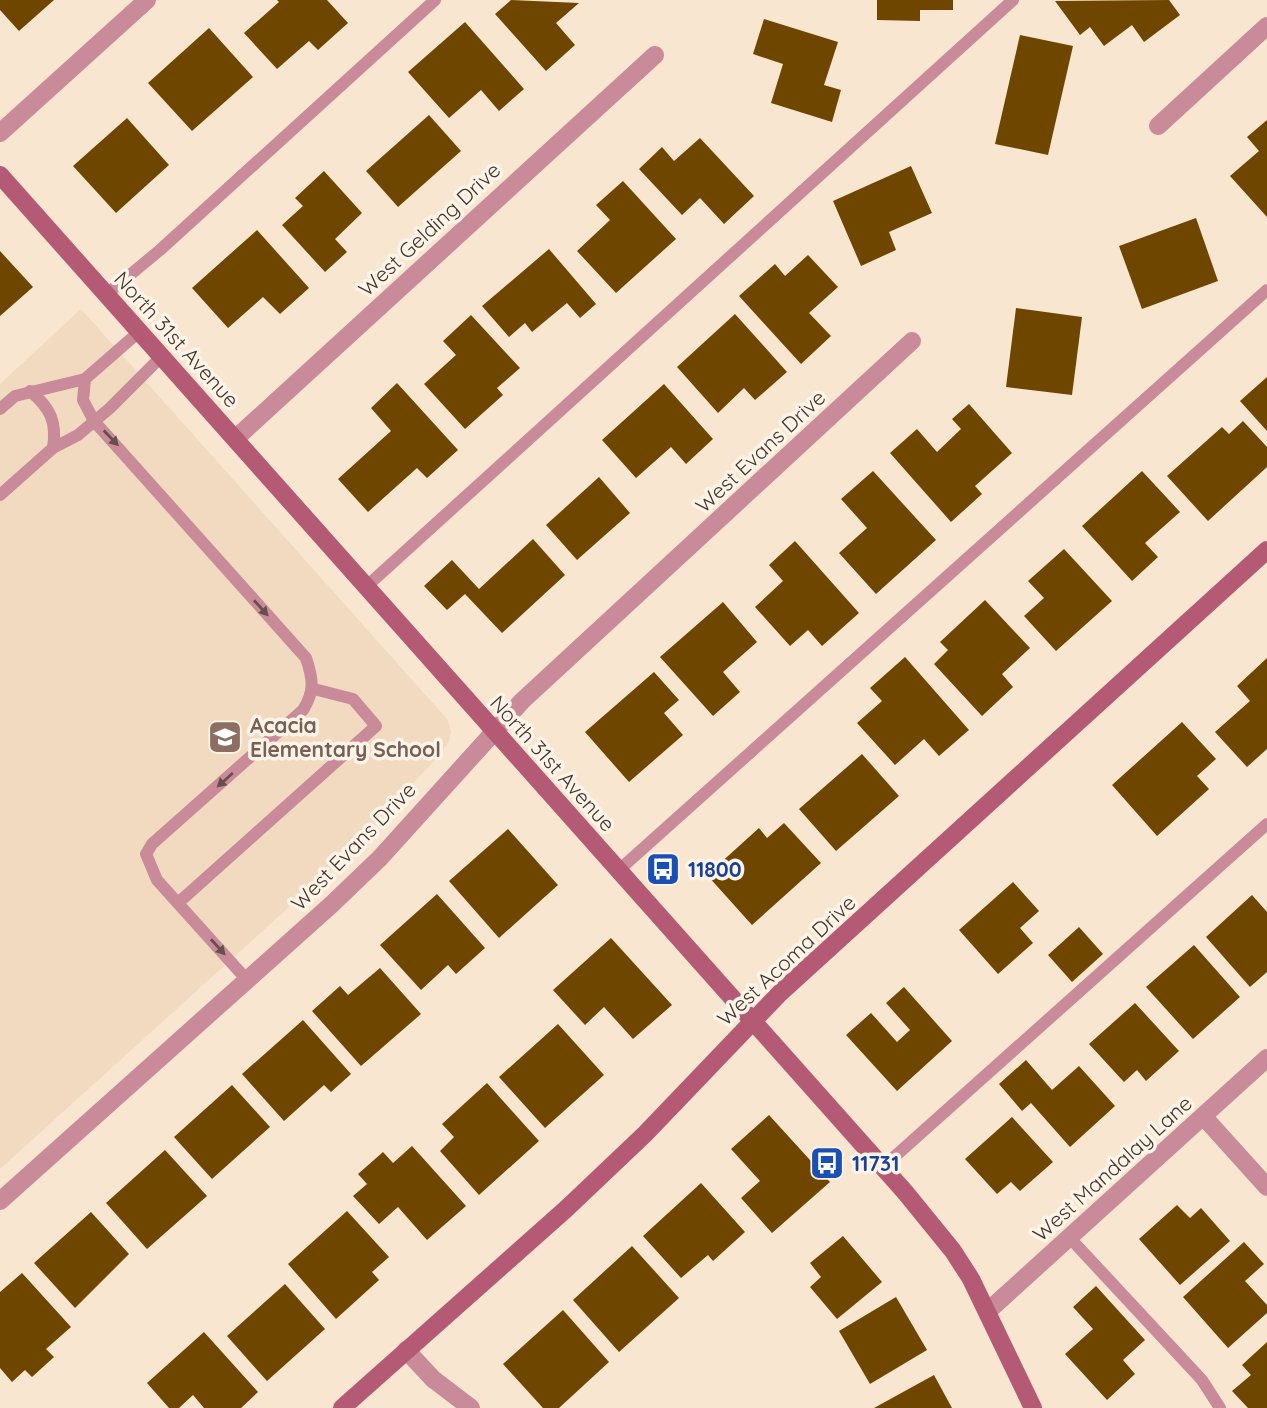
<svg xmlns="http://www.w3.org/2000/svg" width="1267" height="1408" viewBox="0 0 1267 1408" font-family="Quicksand,sans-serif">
	<rect width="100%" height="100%" fill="#f8e6d0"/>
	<path fill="#f1dabf" d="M81 309 447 719 451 731 449 742 434 761 341 860 0 1169V384Z"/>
	<g fill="#6f4600">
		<path d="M0 0H54L19 31 0 10Z"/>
		<path d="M277 0H327L348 23 318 50 309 41 277 69 244 33 279 2Z"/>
		<path d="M511 0 579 3 556 23 575 45 546 71 495 14Z"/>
		<path d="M877 0H953V10H920V21L877 20Z"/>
		<path d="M1169 0 1180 15 1144 42 1132 25 1104 46 1090 27 1080 35 1055 1Z"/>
		<path d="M764 19 838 42 824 85 841 90 832 122 771 103 783 64 753 54Z"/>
		<path d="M465 22 524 89 499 111 481 90 449 118 408 72Z"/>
		<path d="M209 28 253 77 192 131 148 83Z"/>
		<path d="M1020 35 1073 46 1048 155 995 144Z"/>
		<path d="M429 115 461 151 398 207 366 171Z"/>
		<path d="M127 118 169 165 116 213 73 166Z"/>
		<path d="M1267 120V217L1230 176 1259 151 1247 137Z"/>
		<path d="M700 138 754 196 724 224 700 198 682 215 639 169 662 147 674 161Z"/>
		<path d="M911 166 932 213 889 232 896 250 861 266 833 201Z"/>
		<path d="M324 171 362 213 335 239 347 252 325 272 282 225 303 206 295 198Z"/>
		<path d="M623 181 676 239 616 293 577 251 610 220 596 205Z"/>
		<path d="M1196 218 1218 281 1142 309 1119 246Z"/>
		<path d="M257 230 309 288 280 314 263 297 228 328 192 288Z"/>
		<path d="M549 249 596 304 580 318 567 303 532 332 525 323 509 337 482 306Z"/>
		<path d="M0 251 33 287 0 316Z"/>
		<path d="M808 255 838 287 809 313 831 336 801 364 739 296 775 264 785 276Z"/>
		<path d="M1016 308 1082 317 1072 395 1006 387Z"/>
		<path d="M735 314 787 372 755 400 744 388 718 413 677 367Z"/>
		<path d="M471 315 520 368 497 388 503 395 465 429 424 384 456 355 443 341Z"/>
		<path d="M1267 377V431L1240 401Z"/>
		<path d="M397 383 458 450 427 478 417 468 368 512 338 479 391 431 371 408Z"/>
		<path d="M664 384 713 439 686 464 671 447 636 478 602 440Z"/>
		<path d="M969 404 1012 453 975 486 982 494 951 522 890 453 917 429 937 452 961 429 952 419Z"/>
		<path d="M1243 421 1267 447V467L1208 521 1167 476 1222 427 1229 434Z"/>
		<path d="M873 471 936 540 876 594 839 553 867 528 841 499Z"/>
		<path d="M1142 471 1180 512 1145 543 1158 557 1132 581 1082 526Z"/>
		<path d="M599 477 630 513 577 560 546 525Z"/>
		<path d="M533 539 565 575 502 633 465 594 447 610 424 586 452 560 479 589Z"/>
		<path d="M795 541 859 613 822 646 808 630 790 646 755 607 783 581 769 565Z"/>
		<path d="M1064 549 1112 601 1056 651 1024 616 1044 598 1028 581Z"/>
		<path d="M985 600 1030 648 1002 674 1013 687 982 716 934 664 948 650 940 642Z"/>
		<path d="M723 602 757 642 723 672 740 692 713 716 660 657Z"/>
		<path d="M905 657 969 730 939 756 924 739 895 765 857 723 882 701 870 688Z"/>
		<path d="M1267 658V749L1247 767 1215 732 1250 701 1237 686Z"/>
		<path d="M654 672 679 700 664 713 683 735 629 782 585 732Z"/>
		<path d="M1182 722 1216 759 1197 776 1209 789 1157 836 1112 785Z"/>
		<path d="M862 754 899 796 836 851 799 809Z"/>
		<path d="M784 823 821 863 752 925 707 875 759 828 767 838Z"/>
		<path d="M508 829 558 885 499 938 449 881Z"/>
		<path d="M1013 882 1039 911 1020 928 1033 943 998 974 959 930Z"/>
		<path d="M437 894 485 948 456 974 448 965 421 990 380 945Z"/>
		<path d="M1252 895 1267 912V972L1250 987 1206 937Z"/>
		<path d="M1079 927 1103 954 1072 982 1048 955Z"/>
		<path d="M611 938 672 1005 633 1039 604 1007 585 1025 553 990Z"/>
		<path d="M1194 945 1240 997 1193 1039 1146 987Z"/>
		<path d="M380 968 421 1014 361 1066 312 1011 340 986 348 995Z"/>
		<path d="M904 987 952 1041 897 1091 846 1035 871 1013 897 1042 910 1030 886 1003Z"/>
		<path d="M1135 1003 1179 1051 1146 1081 1137 1070 1124 1082 1089 1044Z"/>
		<path d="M303 1020 351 1074 331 1092 324 1085 284 1121 242 1074Z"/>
		<path d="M558 1024 604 1075 545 1128 499 1077Z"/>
		<path d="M1026 1060 1052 1090 1079 1066 1115 1106 1070 1147 1031 1103 1022 1111 999 1084Z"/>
		<path d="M487 1083 539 1141 479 1195 440 1151 454 1137 442 1124Z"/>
		<path d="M232 1085 270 1127 212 1179 174 1137Z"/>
		<path d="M769 1115 830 1182 772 1233 741 1198 760 1181 731 1149Z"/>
		<path d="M1012 1117 1053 1162 1020 1191 1011 1182 997 1194 965 1159Z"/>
		<path d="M412 1146 466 1206 427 1240 398 1207 379 1224 353 1196 367 1184 358 1174 383 1152 393 1163Z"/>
		<path d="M165 1150 207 1196 147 1249 106 1203Z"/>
		<path d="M701 1183 745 1232 713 1261 708 1255 681 1278 643 1236Z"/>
		<path d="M1177 1205 1190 1218 1201 1208 1230 1241 1180 1285 1139 1239Z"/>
		<path d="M347 1211 389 1257 372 1272 379 1280 336 1319 288 1264Z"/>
		<path d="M91 1212 129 1254 75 1308 34 1263Z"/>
		<path d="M843 1236 882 1282 837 1319 810 1287 821 1277 810 1263Z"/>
		<path d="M1244 1242 1264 1264 1245 1281 1267 1305V1313L1228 1348 1183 1297Z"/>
		<path d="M632 1246 679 1298 619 1352 573 1300Z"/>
		<path d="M22 1273 71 1327 46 1349 54 1357 32 1377 25 1370 12 1382 0 1368V1292Z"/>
		<path d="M285 1284 325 1329 267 1381 227 1336Z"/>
		<path d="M1096 1286 1145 1340 1123 1360 1135 1374 1107 1400 1065 1354 1093 1329 1073 1307Z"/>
		<path d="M896 1297 927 1350 870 1384 839 1331Z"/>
		<path d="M563 1310 609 1362 559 1408H543L503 1364Z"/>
		<path d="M204 1332 258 1392 241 1408H204L193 1395 179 1408H169L147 1383Z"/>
		<path d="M1267 1342V1408H1248L1232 1391 1251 1375 1242 1365Z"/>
		<path d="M934 1375 952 1408H874Z"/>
	</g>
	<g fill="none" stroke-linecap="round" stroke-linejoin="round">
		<g stroke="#c98a99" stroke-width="12">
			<path d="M107 294 160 250 435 0"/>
			<path d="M85 379 83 400 94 421 306 658C313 679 315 691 303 710L152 844 146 854 157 880 247 980"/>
			<path d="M30 391C51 408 57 423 53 448"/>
			<path d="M0 409 15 396 85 379 140 331"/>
			<path d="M0 495 53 448 78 435 110 408 162 356"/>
			<path d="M367 586 1013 0"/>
			<path d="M619 870 1267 290"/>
			<path d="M178 903 376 726 353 699 314 689"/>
			<path d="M883 1167 1267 824"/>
			<path d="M1069 1237 1202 1380 1220 1408"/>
		</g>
		<g stroke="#c98a99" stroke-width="18">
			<path d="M1158 126 1267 26"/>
			<path d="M0 133 147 0"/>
			<path d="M235 439 655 55"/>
			<path d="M1203 1116 1267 1187"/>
			<path d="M0 1201 331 905 380 858 522 701 912 341"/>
			<path d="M988 1311 1267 1058"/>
			<path d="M406 1350 433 1379 471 1408"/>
		</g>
		<g stroke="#b45a74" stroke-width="18">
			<path d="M0 175 905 1192 953 1251 971 1279 1033 1408"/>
			<path d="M342 1408 566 1209 645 1134 780 993 1267 550"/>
		</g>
	</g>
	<defs><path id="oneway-solid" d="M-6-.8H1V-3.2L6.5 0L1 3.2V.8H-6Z" transform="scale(1.75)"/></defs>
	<g fill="#674f4e">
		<use href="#oneway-solid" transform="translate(111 438) rotate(46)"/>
		<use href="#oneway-solid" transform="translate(261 608) rotate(48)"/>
		<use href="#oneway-solid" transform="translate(225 780) rotate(138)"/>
		<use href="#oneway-solid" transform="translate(218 947) rotate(48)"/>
	</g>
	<defs>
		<g id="school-square" transform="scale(1.75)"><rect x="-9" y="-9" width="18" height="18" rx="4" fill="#8d6e63" stroke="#fff4e7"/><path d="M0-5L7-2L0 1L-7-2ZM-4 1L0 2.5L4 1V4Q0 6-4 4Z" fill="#fff"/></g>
		<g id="bus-square" transform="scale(1.75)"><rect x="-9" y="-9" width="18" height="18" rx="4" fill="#1a4fb4" stroke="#fff4e7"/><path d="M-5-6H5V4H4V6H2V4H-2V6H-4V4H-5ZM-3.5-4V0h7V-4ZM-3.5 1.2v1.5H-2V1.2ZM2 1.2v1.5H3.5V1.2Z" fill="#fff"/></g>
	</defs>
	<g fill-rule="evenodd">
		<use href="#school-square" x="225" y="737"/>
		<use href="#bus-square" x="663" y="869"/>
		<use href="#bus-square" x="827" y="1163"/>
	</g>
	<g text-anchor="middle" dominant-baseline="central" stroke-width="7" stroke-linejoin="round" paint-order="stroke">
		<g font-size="21" fill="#3d362e" stroke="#fff4e7">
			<text transform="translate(429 229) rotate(-43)">West Gelding Drive</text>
			<text transform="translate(177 339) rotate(48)">North 31st Avenue</text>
			<text transform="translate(760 451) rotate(-43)">West Evans Drive</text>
			<text transform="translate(553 763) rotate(48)">North 31st Avenue</text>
			<text transform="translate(353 846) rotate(-46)">West Evans Drive</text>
			<text transform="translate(786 960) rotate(-43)">West Acoma Drive</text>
			<text transform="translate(1112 1168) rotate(-42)">West Mandalay Lane</text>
		</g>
		<g font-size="21" font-weight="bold" fill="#785e54" stroke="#fff4e7" text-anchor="start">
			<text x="250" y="725">Acacia<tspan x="250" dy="24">Elementary School</tspan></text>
		</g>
		<g font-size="21" font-weight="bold" fill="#164399" stroke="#fff4e7" text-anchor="start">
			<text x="688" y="869">11800</text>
			<text x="852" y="1163">11731</text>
		</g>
	</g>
</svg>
